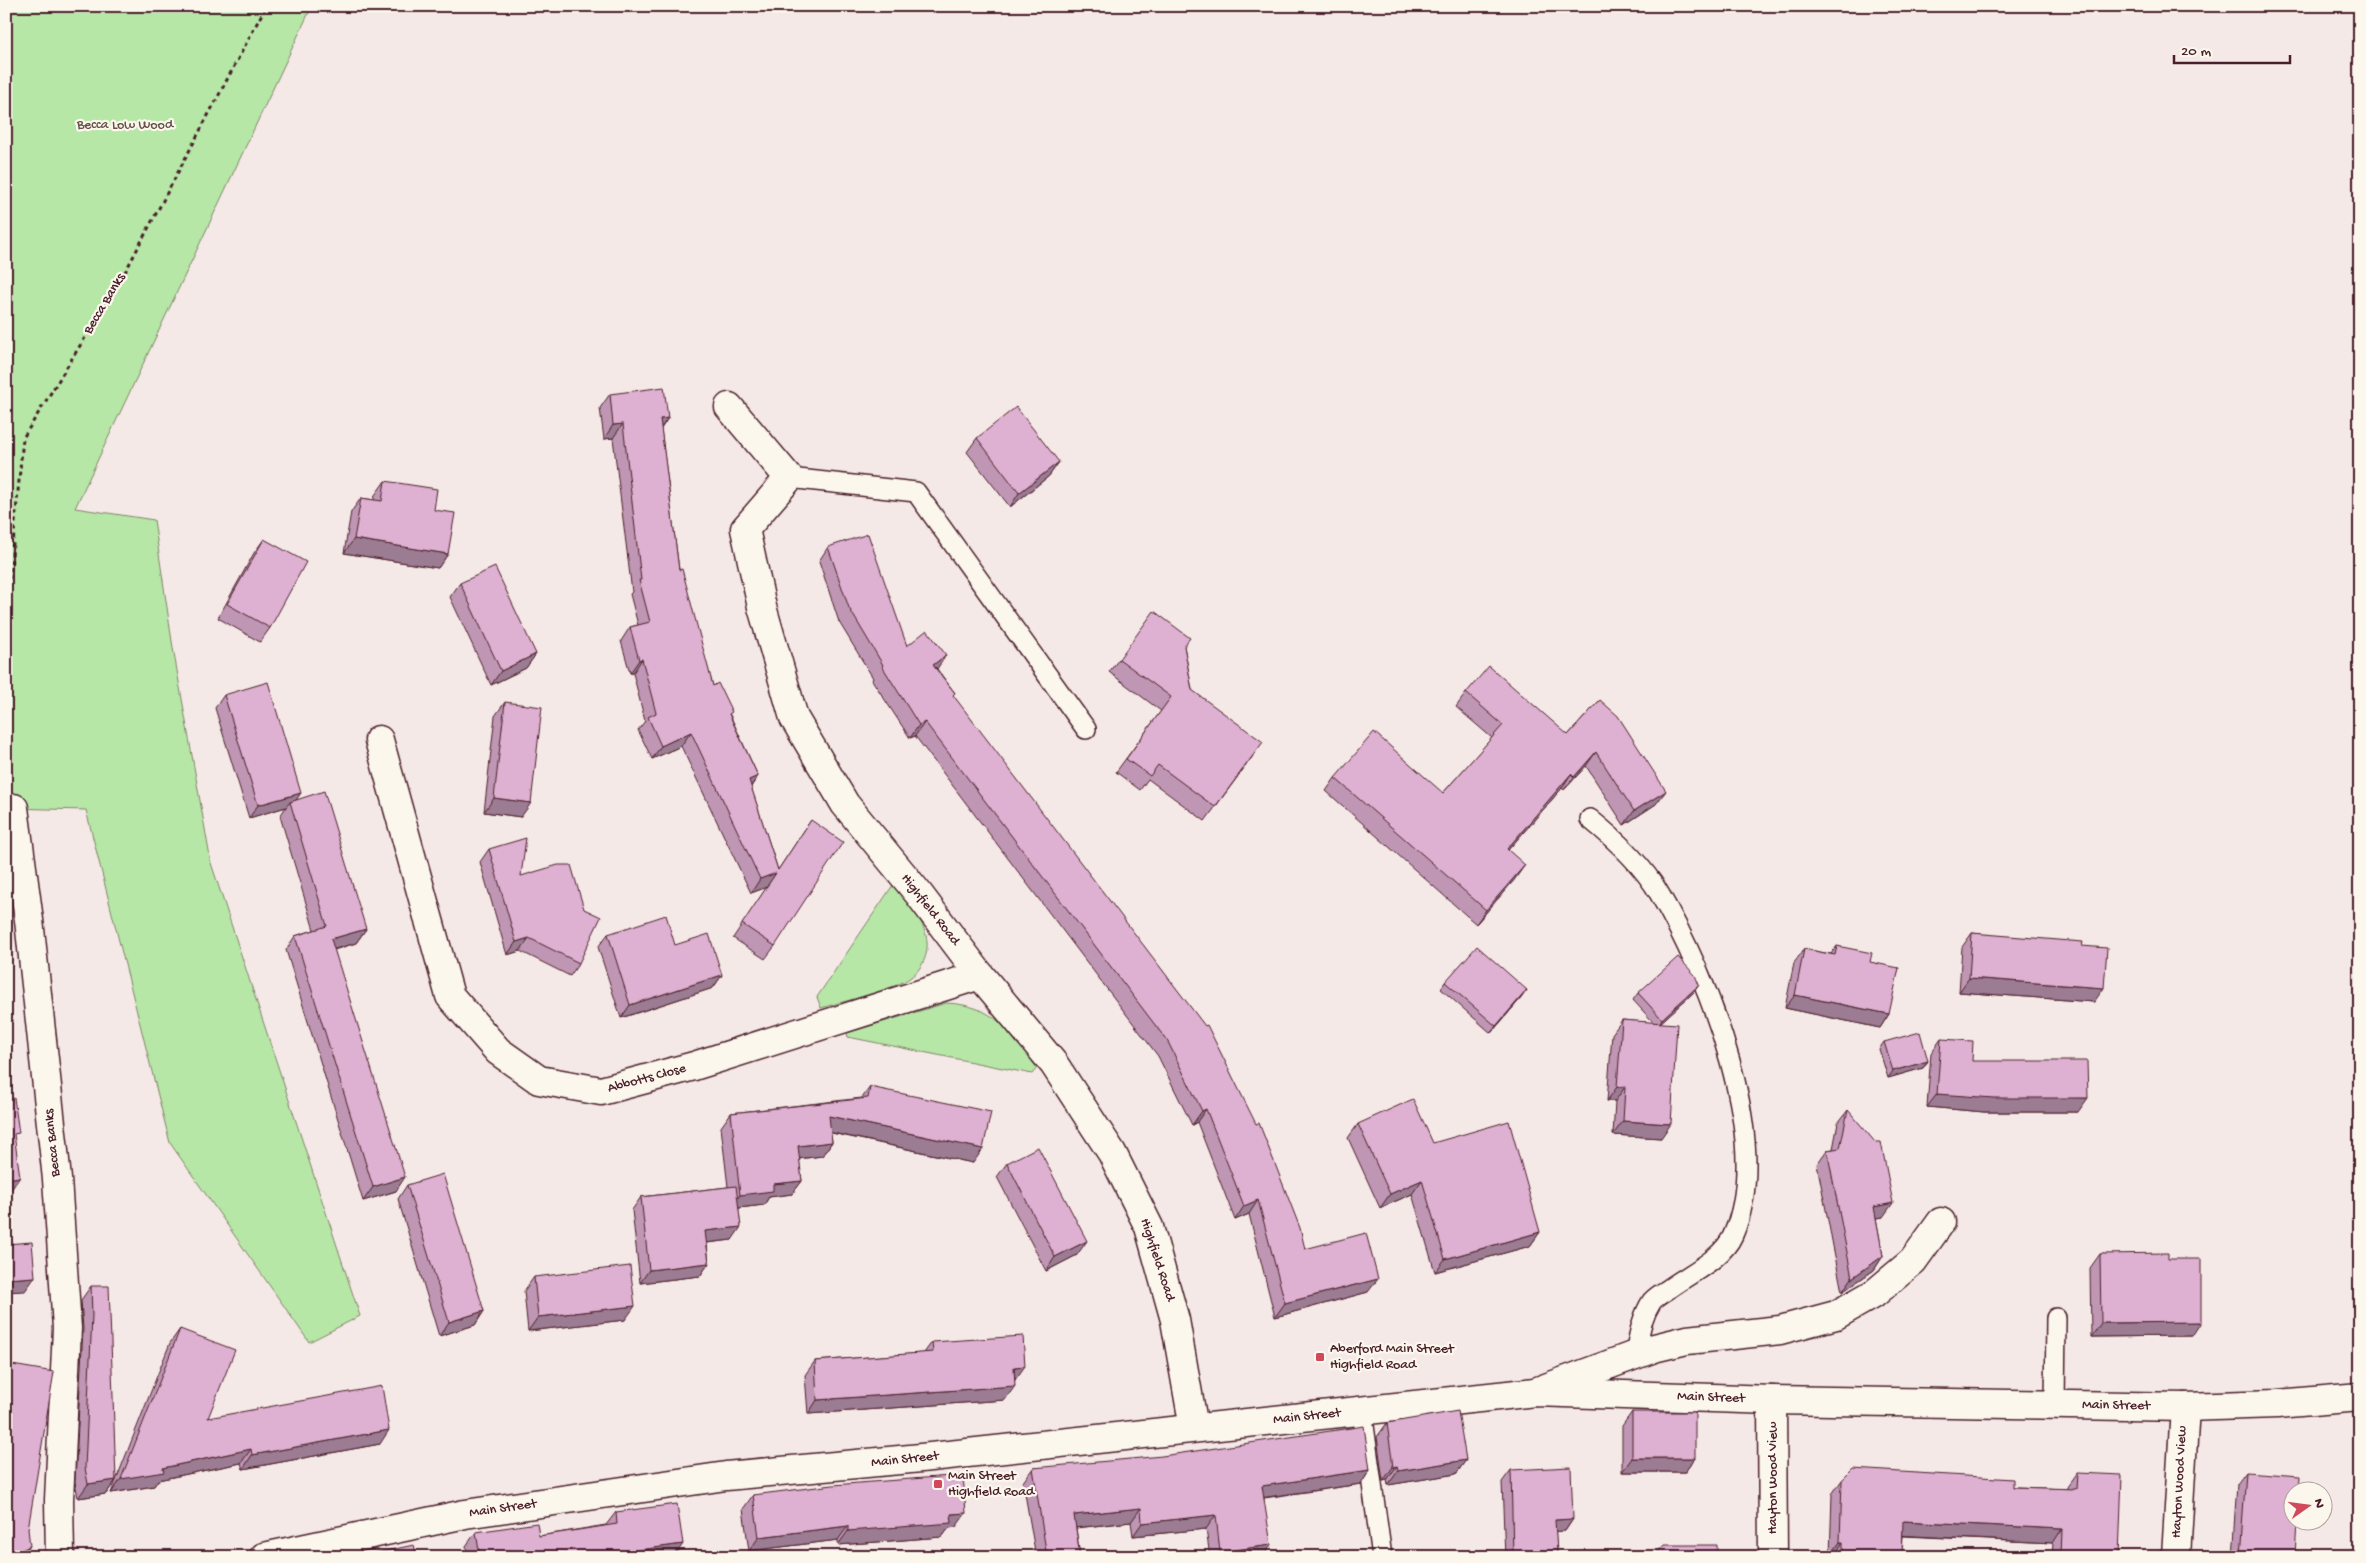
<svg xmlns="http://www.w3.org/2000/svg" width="2366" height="1563" viewBox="0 0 2366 1563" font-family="'Gochi Hand',sans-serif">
	<rect width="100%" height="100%" fill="#f5e9e7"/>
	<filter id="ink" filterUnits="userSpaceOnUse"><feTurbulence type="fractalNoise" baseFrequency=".02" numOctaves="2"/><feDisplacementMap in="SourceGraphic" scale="10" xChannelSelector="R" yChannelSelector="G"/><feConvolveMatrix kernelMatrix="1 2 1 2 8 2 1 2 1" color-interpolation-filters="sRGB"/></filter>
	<g filter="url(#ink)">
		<g fill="#b6e7a7" stroke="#808369">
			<path d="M6 6H312L75 508 154 520 173 648 211 863 360 1316 309 1342 170 1143 86 810 6 808Z"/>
			<path d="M893 885C904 898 918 913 924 929 931 946 926 966 911 977 897 989 841 1002 821 1008L817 997Z"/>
			<path d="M946 1003C995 1005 1010 1031 1037 1068L1032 1074 848 1037 847 1033Z"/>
		</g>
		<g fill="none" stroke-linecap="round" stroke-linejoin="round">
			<g stroke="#4a1f2b" stroke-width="22">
				<g id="service">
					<path d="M789 478 916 492 1086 729"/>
					<path d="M1590 819C1616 840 1642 864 1659 893 1708 976 1774 1142 1733 1235 1722 1260 1688 1274 1667 1290 1662 1293 1656 1297 1652 1301 1641 1318 1639 1336 1635 1355"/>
					<path d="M2055 1405 2056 1318"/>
					<path d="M1362 1411 1382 1557"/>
				</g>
			</g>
			<g stroke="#4a1f2b" stroke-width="31">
				<g id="minor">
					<path d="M729 407 789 478 745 529 762 607 794 718 845 804 918 893 980 975 1054 1064 1112 1153 1149 1227 1175 1320 1194 1428"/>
					<path d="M379 740 450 996 498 1051 539 1080 601 1091 694 1066 980 975"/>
					<path d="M14 808 29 920 57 1179 67 1328 59 1500 60 1557"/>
					<path d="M1535 1392 1654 1348 1687 1340 1780 1330 1836 1315 1875 1293 1913 1261 1941 1222"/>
					<path d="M1772 1400 1773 1557"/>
					<path d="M2176 1557 2185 1407"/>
				</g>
			</g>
			<g stroke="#4a1f2b" stroke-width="31">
				<path id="tertiary" d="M264 1557 465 1514 726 1476 921 1458 1535 1392 1772 1400 2185 1407 2277 1404 2360 1397"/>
			</g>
			<g stroke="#4a1f2b" stroke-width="3" stroke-dasharray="4 4" stroke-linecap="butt">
				<path d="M6 619 23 438 123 276 266 6"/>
				<path d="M6 731 11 775"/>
			</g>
			<use href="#service" stroke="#fbf7ec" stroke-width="19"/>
			<use href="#minor" stroke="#fbf7ec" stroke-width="28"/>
			<use href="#tertiary" stroke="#fbf7ec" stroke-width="28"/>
		</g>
		<g fill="#bf97b4" stroke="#4a1f2b">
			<path d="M610 394 668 418 661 429 679 570 713 686 730 715 758 776 751 787 778 870 811 820 775 946 765 959 733 938 767 887 751 893 681 746 652 759 638 730 645 721 633 673H630L621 641 630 627 638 625 630 594 632 592 613 438 604 439 600 408Z"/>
			<path d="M977 438 1059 462 1049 476 1010 507 967 452Z"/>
			<path d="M385 481 434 510 448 554 438 568 344 553 351 512 361 498 374 500 375 495Z"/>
			<path d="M264 539 270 628 260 642 218 618 254 553Z"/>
			<path d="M828 547 907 646 937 669 955 693 953 695 1305 1249 1368 1292 1275 1317 1249 1214 1235 1220 1197 1122 1192 1125 1158 1056 915 736 910 738 872 680 873 678 839 622 819 561Z"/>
			<path d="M460 583 536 654 526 668 491 685 450 597Z"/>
			<path d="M1184 646 1192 690 1253 756 1205 821 1148 779 1140 790 1116 772 1161 711 1109 672 1119 659Z"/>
			<path d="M1466 693 1568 735 1600 700 1656 804 1624 825 1586 766 1564 790 1562 788 1508 850 1515 879 1476 924 1326 791 1335 778 1443 793 1492 738 1456 707Z"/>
			<path d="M224 695 296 800 366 929 356 943 334 950 396 1191 363 1201 286 950 295 936 314 930 280 816 286 807 249 818 215 708Z"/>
			<path d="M505 702 521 817 484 812 495 716Z"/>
			<path d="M489 849 521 876 579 963 570 976 520 951 507 955 480 862Z"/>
			<path d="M1972 933 2082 946 2094 1002 1959 992 1962 947Z"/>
			<path d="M608 934 675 945 722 975 713 988 621 1018 598 947Z"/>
			<path d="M1837 946 1870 962 1889 1014 1880 1028 1785 1008 1794 963 1804 949 1831 954Z"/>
			<path d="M1445 982 1522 997 1491 1033 1441 989Z"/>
			<path d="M1694 992 1660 1023 1661 1138 1613 1135 1615 1101H1607L1612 1034 1622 1020 1654 1023 1633 1000 1638 993Z"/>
			<path d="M1941 1039 1972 1061 2078 1112H1984L1927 1107 1931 1053Z"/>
			<path d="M1884 1042 1928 1061 1923 1068 1888 1078 1879 1049Z"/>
			<path d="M870 1087 973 1163 831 1133 832 1142 822 1156 799 1159 802 1181 792 1194 769 1197 764 1205 739 1208 732 1240 707 1243 709 1263 700 1276 640 1283 632 1210 641 1197 728 1187 721 1127 731 1113 862 1098Z"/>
			<path d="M1848 1110 1883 1217 1876 1218 1883 1256 1874 1270 1842 1292 1817 1164 1827 1150 1833 1149 1838 1123Z"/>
			<path d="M1358 1124 1433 1143 1540 1232 1530 1246 1435 1272 1412 1194 1380 1208 1348 1138Z"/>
			<path d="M1007 1163 1077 1255 1046 1271 997 1177Z"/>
			<path d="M407 1185 484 1311 475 1325 439 1336 398 1199Z"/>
			<path d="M2100 1254 2168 1259 2192 1336 2091 1337 2090 1268Z"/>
			<path d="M534 1277 625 1320 528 1331 524 1291Z"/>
			<path d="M91 1286 116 1480 106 1494 78 1498 75 1482 83 1329 81 1300Z"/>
			<path d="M180 1329 208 1418 380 1444 243 1469 241 1463 158 1480 154 1486 111 1493 170 1343Z"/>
			<path d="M932 1342 1015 1380 1005 1400 808 1414 805 1375 815 1361 924 1353Z"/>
			<path d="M1632 1412 1695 1458 1685 1472H1622V1426Z"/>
			<path d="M1387 1423 1466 1460 1456 1474 1388 1485 1387 1480 1383 1481 1377 1437Z"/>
			<path d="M1033 1468 1370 1470 1361 1484 1264 1498 1263 1557H1210L1206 1529 1133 1536 1131 1522 1076 1528 1080 1557H1036L1023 1482Z"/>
			<path d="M1511 1470 1573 1519 1565 1531H1555L1557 1553 1554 1557H1505L1502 1482Z"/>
			<path d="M2246 1472 2295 1557H2232L2237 1484Z"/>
			<path d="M2077 1473 2119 1557H2052L2053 1543 1903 1536 1902 1557H1834V1556H1830L1832 1494 1842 1480 2067 1489V1487Z"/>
			<path d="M753 1495 956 1527 949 1528 942 1537 838 1545V1540L749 1551 743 1509Z"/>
			<path d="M616 1512 674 1557H468L466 1546 476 1532 539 1536 606 1525Z"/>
		</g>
		<g fill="#9b7b92" stroke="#4a1f2b">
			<path d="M668 418 658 432 660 419Z"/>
			<path d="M623 424 613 438 604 439 613 425Z"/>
			<path d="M1059 462 1049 476 1010 507 1019 493Z"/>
			<path d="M354 539 448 554 438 568 344 553Z"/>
			<path d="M536 654 526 668 491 685 501 671Z"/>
			<path d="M946 655 937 669 933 665Z"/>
			<path d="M642 659 633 673H630L639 660Z"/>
			<path d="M925 722 915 736 910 738 919 725Z"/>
			<path d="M691 732 681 746 652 759 661 746Z"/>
			<path d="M1596 752 1586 766 1564 790 1574 777Z"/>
			<path d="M1571 774 1562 788 1497 863 1507 849Z"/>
			<path d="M758 776 749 789V780Z"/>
			<path d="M1666 791 1656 804 1624 825 1634 811Z"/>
			<path d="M301 793 292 806 290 802 286 807 249 818 258 805Z"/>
			<path d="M494 798 531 803 521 817 484 812Z"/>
			<path d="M1525 865 1515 879 1476 924 1486 910Z"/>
			<path d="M776 873 767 887 751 893 760 879Z"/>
			<path d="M366 929 356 943 321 953 331 939Z"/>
			<path d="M529 938 520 951 507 955 516 942Z"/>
			<path d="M722 975 713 988 621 1018 630 1005Z"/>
			<path d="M1969 978 2104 988 2094 1002 1959 992Z"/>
			<path d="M1699 985 1694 992 1657 1026 1662 1019Z"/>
			<path d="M1527 990 1522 997 1491 1033 1496 1026Z"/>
			<path d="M1795 995 1889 1014 1880 1028 1785 1008Z"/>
			<path d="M1928 1061 1923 1068 1888 1078 1893 1071Z"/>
			<path d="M1617 1087H1625L1615 1101H1607Z"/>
			<path d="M1937 1094 2088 1098 2078 1112H1984L1927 1107Z"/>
			<path d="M1206 1109 1197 1122 1192 1125 1202 1111Z"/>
			<path d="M829 1116 983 1149 973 1163 819 1130Z"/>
			<path d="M1623 1121 1671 1124 1661 1138 1613 1135Z"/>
			<path d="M832 1142 822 1156 788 1160 798 1146Z"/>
			<path d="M20 1177 11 1190 6 1191V1179Z"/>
			<path d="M405 1177 396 1191 363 1201 373 1187Z"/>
			<path d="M1422 1180 1412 1194 1380 1208 1390 1194Z"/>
			<path d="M802 1181 792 1194 769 1197 764 1205 730 1209 740 1195 773 1184Z"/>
			<path d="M1258 1200 1249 1214 1235 1220 1244 1206Z"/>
			<path d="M1893 1203 1883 1217 1864 1220 1874 1207Z"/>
			<path d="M741 1227 732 1240 696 1244 705 1231Z"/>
			<path d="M1540 1232 1530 1246 1435 1272 1445 1259Z"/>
			<path d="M1087 1241 1077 1255 1046 1271 1055 1257Z"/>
			<path d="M1883 1256 1874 1270 1842 1292 1852 1278Z"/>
			<path d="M709 1263 700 1276 640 1283 649 1270Z"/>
			<path d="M35 1277 25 1291 6 1292V1279Z"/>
			<path d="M1378 1279 1368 1292 1275 1317 1285 1303Z"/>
			<path d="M635 1306 625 1320 528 1331 538 1317Z"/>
			<path d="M484 1311 475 1325 439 1336 449 1322Z"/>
			<path d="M2201 1322 2192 1336 2091 1337 2101 1323Z"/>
			<path d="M1025 1366 1015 1380 1014 1367Z"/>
			<path d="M1015 1386 1005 1400 808 1414 817 1400Z"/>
			<path d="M389 1430 380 1444 243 1469 252 1455Z"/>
			<path d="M251 1449 241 1463 158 1480 154 1486 111 1493 121 1479 163 1468Z"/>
			<path d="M1632 1458H1695L1685 1472H1622Z"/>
			<path d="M1466 1460 1456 1474 1388 1485 1398 1471Z"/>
			<path d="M1397 1466 1387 1480 1383 1481 1393 1467Z"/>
			<path d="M1370 1470 1361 1484 1253 1499 1262 1486Z"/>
			<path d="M116 1480 106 1494 78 1498 88 1484Z"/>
			<path d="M1141 1508 1131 1522 1064 1529 1074 1515Z"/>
			<path d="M966 1513 956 1527 949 1528 942 1537 838 1545 848 1531 951 1514Z"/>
			<path d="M1216 1515 1206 1529 1133 1536 1142 1523Z"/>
			<path d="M1573 1519 1565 1531 1547 1532 1555 1520Z"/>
			<path d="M1903 1521 2062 1529 2053 1543 1894 1535Z"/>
			<path d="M848 1526 838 1540 749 1551 759 1537Z"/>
			<path d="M1840 1542H1843L1834 1556H1830Z"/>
			<path d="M683 1544 674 1557H588Z"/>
			<path d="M1271 1545 1263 1557H1217L1220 1552Z"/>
			<path d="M30 1546 22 1557H6Z"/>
			<path d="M1557 1553 1554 1557H1512L1513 1555Z"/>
		</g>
		<g fill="#deb0d1" stroke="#4a1f2b">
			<path d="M664 387 668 418 660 419 679 570 682 569 713 686 718 683 732 712 729 714 758 776 749 780 778 870 811 820 843 842 775 946 742 924 776 873 760 879 691 732 661 746 648 717 656 713 642 659 639 660 630 627 650 622 639 580H641L623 424 613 425 610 394Z"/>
			<path d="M1016 407 1059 462 1019 493 977 438Z"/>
			<path d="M385 481 437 489 434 510 455 513 448 554 354 539 361 498 382 501Z"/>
			<path d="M868 534 907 646 927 630 946 655 933 665 955 693 953 695 1205 1026 1207 1025 1256 1124 1259 1123 1300 1228 1305 1249 1366 1233 1378 1279 1285 1303 1258 1200 1244 1206 1206 1109 1202 1111 1168 1042 925 722 919 725 882 666 883 665 849 608 828 547Z"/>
			<path d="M264 539 306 562 270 628 227 604Z"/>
			<path d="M495 567 536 654 501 671 460 583Z"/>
			<path d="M1154 611 1190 638 1184 646 1192 690 1263 742 1215 807 1158 765 1150 776 1126 759 1171 697 1119 659Z"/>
			<path d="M1489 666 1568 735 1600 700 1618 716 1666 791 1634 811 1596 752 1574 777 1571 774 1507 849 1525 865 1486 910 1335 778 1374 732 1443 793 1503 725 1466 693Z"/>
			<path d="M268 682 301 793 258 805 224 695Z"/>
			<path d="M505 702 542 707 531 803 494 798Z"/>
			<path d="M324 791 366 929 331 939 405 1177 373 1187 295 936 327 926 290 802Z"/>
			<path d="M526 838 521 876 558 865H571L584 909 601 917 579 963 529 938 516 942 489 849Z"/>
			<path d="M666 915 675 945 709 934 722 975 630 1005 608 934Z"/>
			<path d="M1972 933 2083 942 2082 946 2107 948 2104 988 1969 978Z"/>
			<path d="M1477 946 1527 990 1496 1026 1445 982Z"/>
			<path d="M1837 946 1872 953 1870 962 1899 968 1889 1014 1795 995 1804 949 1835 955Z"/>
			<path d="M1678 957 1695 975 1699 985 1662 1019 1638 993Z"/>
			<path d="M1622 1020 1677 1024 1671 1124 1623 1121 1625 1087H1617Z"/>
			<path d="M1920 1032 1928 1061 1893 1071 1884 1042Z"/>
			<path d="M1941 1039 1973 1041 1972 1061H2087L2088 1098H1994L1937 1094Z"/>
			<path d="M870 1087 991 1112 983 1149 829 1116 832 1142 798 1146 802 1181 773 1184V1191L740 1195 731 1113 868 1098Z"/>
			<path d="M14 1098 19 1133 14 1134 20 1177 6 1179V1099Z"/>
			<path d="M1413 1099 1433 1143 1509 1121 1540 1232 1445 1259 1422 1180 1390 1194 1358 1124Z"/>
			<path d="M1848 1110 1875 1142H1881L1893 1203 1874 1207 1883 1256 1852 1278 1827 1150 1840 1148Z"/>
			<path d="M1038 1147 1087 1241 1055 1257 1007 1163Z"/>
			<path d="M443 1174 484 1311 449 1322 407 1185Z"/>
			<path d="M736 1186 741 1227 705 1231 709 1263 649 1270 641 1197Z"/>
			<path d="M32 1242 35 1277 6 1279V1244Z"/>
			<path d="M2168 1253V1259H2201V1322L2101 1323 2100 1254Z"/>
			<path d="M630 1266 635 1306 538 1317 534 1277Z"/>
			<path d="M91 1286H109L116 1480 88 1484 85 1468 92 1315Z"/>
			<path d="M180 1329 235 1350 208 1418 382 1386 389 1430 252 1455 251 1449 163 1468 164 1472 121 1479Z"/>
			<path d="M1023 1336 1025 1366 1014 1367 1015 1386 817 1400 815 1361 933 1352 932 1342Z"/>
			<path d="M6 1364 54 1372 28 1529 30 1546 6 1557Z"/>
			<path d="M1458 1411 1466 1460 1398 1471 1397 1466 1393 1467 1387 1423Z"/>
			<rect x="1632" y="1412" width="63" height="46"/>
			<path d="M1364 1426 1370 1470 1262 1486 1271 1545 1220 1552 1216 1515 1142 1523 1141 1508 1074 1515 1080 1557H1047L1033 1468 1162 1456Z"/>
			<path d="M1571 1467 1573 1519 1555 1520 1557 1553 1513 1555 1511 1470Z"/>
			<path d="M1853 1469 2013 1479V1487L2076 1489 2077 1473 2122 1475 2119 1557H2061L2062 1529 1903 1521 1902 1557H1843V1542H1840L1842 1480Z"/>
			<path d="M2246 1472 2300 1476 2299 1490H2294V1520H2297L2295 1557 2240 1556Z"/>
			<path d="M963 1475 966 1513 951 1514 952 1523 848 1531V1526L759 1537 753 1495 833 1485Z"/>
			<path d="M677 1504 683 1544 588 1557H480L476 1532 537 1523 539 1536 617 1524 616 1512Z"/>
			<path d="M414 1545 417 1557H357Z"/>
			<path d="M1664 1545H1717V1557H1653Z"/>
		</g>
	</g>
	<g fill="#d1495b" stroke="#fbf7ec" stroke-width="2">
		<rect x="1315" y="1352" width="10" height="10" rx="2.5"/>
		<rect x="933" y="1479" width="10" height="10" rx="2.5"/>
	</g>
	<g text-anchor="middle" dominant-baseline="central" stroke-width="4.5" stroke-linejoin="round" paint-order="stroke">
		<g font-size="14" fill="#65514a" stroke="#fbf7ec">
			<text x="125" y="125">Becca Low Wood</text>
		</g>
		<g font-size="14" fill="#4a1f2b" stroke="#fbf7ec">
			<text transform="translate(105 304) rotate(-59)">Becca Banks</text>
			<text transform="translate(930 910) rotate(52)">Highfield Road</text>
			<text transform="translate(647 1079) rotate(-15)">Abbotts Close</text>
			<text transform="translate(53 1143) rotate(-96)">Becca Banks</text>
			<text transform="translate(1157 1260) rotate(72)">Highfield Road</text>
			<text transform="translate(1711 1398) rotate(2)">Main Street</text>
			<text transform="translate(2116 1406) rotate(1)">Main Street</text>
			<text transform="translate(1307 1417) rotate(-6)">Main Street</text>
			<text transform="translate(905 1460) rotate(-6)">Main Street</text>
			<text transform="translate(1773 1478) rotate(-90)">Hayton Wood View</text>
			<text transform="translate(2180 1482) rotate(-87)">Hayton Wood View</text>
			<text transform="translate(503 1509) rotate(-8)">Main Street</text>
		</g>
		<g font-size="14" fill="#4a1f2b" stroke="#fbf7ec" text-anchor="start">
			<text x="1330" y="1349">Aberford Main Street<tspan x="1330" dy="16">Highfield Road</tspan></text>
			<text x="948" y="1476">Main Street<tspan x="948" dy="16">Highfield Road</tspan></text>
		</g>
	</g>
	<rect width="2366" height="1563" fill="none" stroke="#fbf7ec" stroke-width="25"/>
	<rect x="12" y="12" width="2341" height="1538" fill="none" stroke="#4a1f2b" stroke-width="2" filter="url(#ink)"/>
	<g transform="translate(2308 1506) rotate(76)"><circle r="24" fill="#fbf7ec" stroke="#b4a19f"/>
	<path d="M0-4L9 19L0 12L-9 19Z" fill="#d1495b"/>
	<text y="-8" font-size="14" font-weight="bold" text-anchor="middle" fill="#4a1f2b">N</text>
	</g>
	<path d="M2174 55v8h116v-8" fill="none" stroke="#4a1f2b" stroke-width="2.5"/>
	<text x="2181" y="55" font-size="15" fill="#4a1f2b" stroke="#fbf7ec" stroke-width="4" paint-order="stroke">20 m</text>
</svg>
